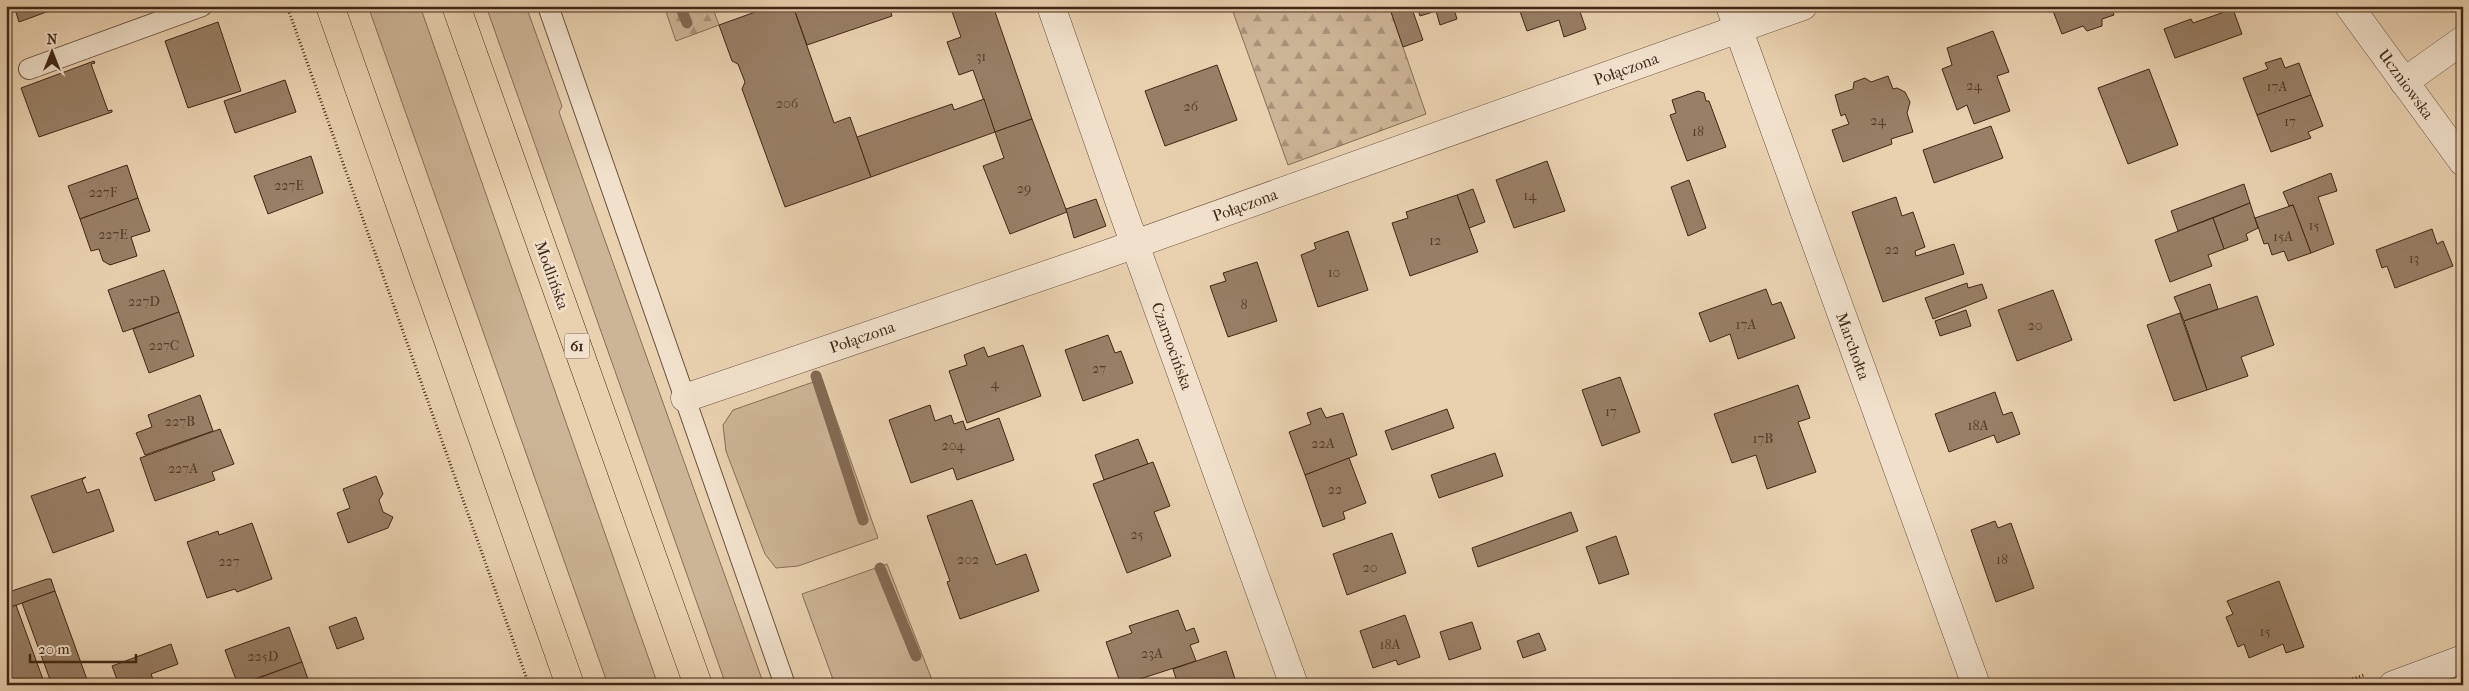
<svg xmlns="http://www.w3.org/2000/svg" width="2469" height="691" viewBox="0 0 2469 691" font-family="'IM FELL French Canon',serif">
	<defs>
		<pattern id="forest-firs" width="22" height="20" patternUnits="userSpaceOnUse" patternTransform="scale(1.25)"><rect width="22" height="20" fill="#ccb496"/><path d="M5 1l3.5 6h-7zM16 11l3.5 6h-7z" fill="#a79279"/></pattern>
	</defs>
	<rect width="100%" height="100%" fill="#e9d1b0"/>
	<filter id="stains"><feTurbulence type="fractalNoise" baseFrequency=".004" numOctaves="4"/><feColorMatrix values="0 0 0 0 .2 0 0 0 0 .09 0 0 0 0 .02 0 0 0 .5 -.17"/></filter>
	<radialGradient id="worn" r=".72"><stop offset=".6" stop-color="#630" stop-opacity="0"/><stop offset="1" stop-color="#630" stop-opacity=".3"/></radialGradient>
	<g fill="#ccb496" stroke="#866e56">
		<path d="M368 6H420L658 685H608Z"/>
		<path d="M486 6H526L562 106 559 112 764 685H726Z"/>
		<path d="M822 379 878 538 798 566 776 568 765 554 726 451 723 425 733 410Z"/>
		<path d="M887 564 934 685H835L802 594Z"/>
	</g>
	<g fill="url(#forest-firs)" stroke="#866e56">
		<path d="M664 6H712L719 25 676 41Z"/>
		<path d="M1248 6H1389L1426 114 1288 165 1233 12Z"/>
	</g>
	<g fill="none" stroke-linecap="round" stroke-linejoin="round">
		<g stroke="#836a53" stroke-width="11">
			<path d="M680 6 687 23"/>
			<path d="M816 376 863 520"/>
			<path d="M880 568 916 656"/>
		</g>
	</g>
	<g fill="#987f66" stroke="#402716">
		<path d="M14 6H63L19 22Z"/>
		<path d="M772 6H793L834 123 850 117 871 177 785 207 742 89 745 82 738 64 732 61 719 25Z"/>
		<path d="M793 6H889L892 16 807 45Z"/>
		<path d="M950 6H993L1032 119 995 132 973 70 959 75 947 42 961 37Z"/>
		<path d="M1389 6H1411L1423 40 1403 47Z"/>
		<path d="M1417 6H1453L1457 19 1440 25 1436 11 1420 16Z"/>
		<path d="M1518 6H1578L1586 29 1564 37 1559 20 1527 31Z"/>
		<path d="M2051 6H2111L2114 15 2102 19V26L2087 31 2083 26 2062 34Z"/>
		<path d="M2230 10 2234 12 2242 34 2175 58 2164 29 2191 19 2193 23Z"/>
		<path d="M218 22 241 91 188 108 165 41Z"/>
		<path d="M1993 31 2009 72 1997 76 2010 111 1974 124 1967 105 1957 110 1942 69 1952 65 1947 48Z"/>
		<path d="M2281 58 2285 68 2299 63 2311 95 2257 115 2243 78 2268 69 2265 63Z"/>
		<path d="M94 61 95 63 91 64 108 111 112 110V112L39 137 21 88Z"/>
		<path d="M1217 65 1237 120 1165 146 1145 91Z"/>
		<path d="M2149 69 2178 145 2128 164 2098 88Z"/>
		<path d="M1888 76 1893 89 1897 88 1905 92 1910 102 1907 113 1913 132 1891 139 1892 144 1843 162 1832 130 1849 124 1845 114 1841 116 1835 95 1853 89 1854 82 1865 78 1871 82Z"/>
		<path d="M285 80 296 112 235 133 224 101Z"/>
		<path d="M1698 91 1704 93 1706 101H1709L1726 147 1687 161 1670 115 1676 113 1672 100Z"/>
		<path d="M2311 95 2323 126 2308 132 2311 138 2271 152 2257 115Z"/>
		<path d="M984 99 995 132 871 177 857 137 952 104 954 110Z"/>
		<path d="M1032 119 1067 212 1010 234 983 166 1004 158 995 132Z"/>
		<path d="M1991 126 2003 158 1934 183 1923 150Z"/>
		<path d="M311 156 323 193 268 214 254 176Z"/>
		<path d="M1547 161 1565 211 1514 228 1496 180Z"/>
		<path d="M127 165 138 198 80 219 68 186Z"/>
		<path d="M2331 173 2337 191 2318 197 2334 244 2311 253 2293 205 2289 206 2283 192Z"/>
		<path d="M1689 180 1706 228 1688 236 1671 187Z"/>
		<path d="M2244 184 2250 203 2178 231 2171 211Z"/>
		<path d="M1473 189 1485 222 1469 228 1457 195Z"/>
		<path d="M1457 195 1478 252 1410 276 1392 223 1408 218 1406 212Z"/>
		<path d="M1896 197 1902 216 1913 212 1925 247 1915 251 1916 256 1954 244 1964 274 1883 302 1852 212Z"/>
		<path d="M138 198 150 231 131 237 137 256 110 265 103 261 99 249 91 251 80 219Z"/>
		<path d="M1096 199 1106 226 1074 238 1066 209Z"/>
		<path d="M2250 203 2258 228 2246 234 2248 240 2224 249 2213 218Z"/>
		<path d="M2293 205 2311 253 2288 261 2284 251 2272 255 2268 243 2264 244 2255 218Z"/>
		<path d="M2213 218 2224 249 2208 255 2212 266 2170 282 2155 240Z"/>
		<path d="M2432 229 2437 244 2443 241 2453 266 2395 288 2387 266 2382 268 2376 250Z"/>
		<path d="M1348 231 1368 290 1318 307 1301 255 1316 249 1314 243Z"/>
		<path d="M1257 262 1277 321 1228 337 1210 286 1226 281 1223 273Z"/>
		<path d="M164 270 179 312 123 332 108 290Z"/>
		<path d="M1967 283 1968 288 1982 284 1987 298 1933 319 1925 298Z"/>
		<path d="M2210 284 2218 309 2184 321 2174 297Z"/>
		<path d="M1766 289 1772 305 1781 302 1795 338 1738 359 1730 334 1710 342 1699 313Z"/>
		<path d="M2053 290 2072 340 2017 361 1998 310Z"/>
		<path d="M2257 296 2274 345 2241 357 2248 376 2207 390 2184 321Z"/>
		<path d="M1966 310 1971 326 1940 336 1935 321Z"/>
		<path d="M179 312 194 356 149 373 133 329Z"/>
		<path d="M2180 313 2207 390 2174 401 2147 325Z"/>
		<path d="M1108 335 1115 353 1121 351 1133 383 1083 401 1065 350Z"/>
		<path d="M1023 345 1041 396 967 423 949 371 967 365 964 355 984 347 988 357Z"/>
		<path d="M1620 377 1640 432 1602 446 1582 390Z"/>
		<path d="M1798 385 1810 418 1798 422 1816 472 1767 489 1756 455 1732 463 1714 414Z"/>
		<path d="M1995 392 2003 415 2012 412 2020 434 1997 443 1994 435 1949 452 1935 414Z"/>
		<path d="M200 395 213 431 145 455 136 433 152 427 148 415Z"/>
		<path d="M930 405 935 421 951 415 954 424 963 421 966 430 999 418 1014 460 957 480 953 468 911 483 889 420Z"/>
		<path d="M1321 408 1326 418 1343 413 1357 455 1305 475 1289 432 1311 424 1307 413Z"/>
		<path d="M1447 409 1454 428 1392 450 1385 431Z"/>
		<path d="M220 429 234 464 212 472 215 480 155 501 140 458Z"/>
		<path d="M1138 439 1148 464 1104 480 1095 455Z"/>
		<path d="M1495 453 1503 476 1439 498 1431 475Z"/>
		<path d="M1349 458 1366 503 1343 512 1345 519 1323 527 1305 475Z"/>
		<path d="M1153 462 1170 506 1154 512 1171 556 1127 573 1093 484Z"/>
		<path d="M376 476 383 494 379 500 383 512 393 517 388 528 348 543 337 513 350 508 343 489Z"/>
		<path d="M86 477 82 480 87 493 99 489 114 531 53 553 31 496Z"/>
		<path d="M972 500 996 565 1026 554 1039 591 960 619 947 582 950 581 927 516Z"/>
		<path d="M1571 512 1578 531 1478 567 1472 548Z"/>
		<path d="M1995 521 1998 528 2011 523 2034 588 1996 602 1971 530Z"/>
		<path d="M252 523 272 579 237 592 235 589 207 598 187 542 218 531 219 535Z"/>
		<path d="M1392 533 1406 573 1347 595 1333 554Z"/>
		<path d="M1616 536 1629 574 1599 584 1586 547Z"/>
		<path d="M47 579H51L55 591 6 609V593Z"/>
		<path d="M2279 581 2304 647 2286 653 2283 644 2249 658 2244 644 2238 647 2226 617 2233 614 2227 601Z"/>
		<path d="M55 591 89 685H52L22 603Z"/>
		<path d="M16 605 45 685H6V609Z"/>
		<path d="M1178 610 1186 631 1194 628 1199 642 1190 645 1196 661 1121 685 1106 642 1132 633 1129 626Z"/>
		<path d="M1405 615 1420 657 1398 665 1396 660 1373 668 1360 631Z"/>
		<path d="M356 617 364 639 337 649 329 627Z"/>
		<path d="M1472 622 1481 649 1449 660 1440 632Z"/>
		<path d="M289 627 302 662 238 685 225 650Z"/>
		<path d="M1539 633 1546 650 1523 658 1517 641Z"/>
		<path d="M171 644 178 664 151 674 155 685H119L112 666Z"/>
		<path d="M1226 651 1237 685H1178L1173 669Z"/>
		<path d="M302 662 310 685H240Z"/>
	</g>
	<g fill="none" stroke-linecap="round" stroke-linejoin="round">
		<g stroke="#6a523c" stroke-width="22">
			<g id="lane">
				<path d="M548 6 785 685"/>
				<path d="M29 69 202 6"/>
			</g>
		</g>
		<g stroke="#6a523c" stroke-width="29">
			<g id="street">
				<path d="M1051 6 1121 206 1294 685"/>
				<path d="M1730 6 1976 685"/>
				<path d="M2349 6 2463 162"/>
				<path d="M2404 82 2463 40"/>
				<path d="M685 398 1096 258 1803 6"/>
				<path d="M2393 685 2463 659"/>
			</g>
		</g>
		<g stroke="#402716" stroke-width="29">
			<g id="primary">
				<path d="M330 6 570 685"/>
				<path d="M456 6 698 685"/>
			</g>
		</g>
		<g stroke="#402716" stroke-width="3" stroke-dasharray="1 2.5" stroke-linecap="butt">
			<path d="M287 6 529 685"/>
			<path d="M2336 685 2364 675"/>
		</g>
		<use href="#lane" stroke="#f1e1cc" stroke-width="20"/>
		<use href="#street" stroke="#f1e1cc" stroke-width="28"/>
		<use href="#primary" stroke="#e9d1b0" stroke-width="28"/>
	</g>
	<g text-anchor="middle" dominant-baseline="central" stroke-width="5" stroke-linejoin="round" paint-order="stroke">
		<g font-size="14" fill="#563d2a">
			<text x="981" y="56">31</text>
			<text x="1974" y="85">24</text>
			<text x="2277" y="86">17A</text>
			<text x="787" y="103">206</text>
			<text x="1191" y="106">26</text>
			<text x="1878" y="120">24</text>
			<text x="2290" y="121">17</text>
			<text x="1698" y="131">18</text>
			<text x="289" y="185">227E</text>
			<text x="1024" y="188">29</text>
			<text x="103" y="192">227F</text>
			<text x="1530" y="195">14</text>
			<text x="2314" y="225">15</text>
			<text x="113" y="234">227E</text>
			<text x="2283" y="236">15A</text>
			<text x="1435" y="240">12</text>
			<text x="1892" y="249">22</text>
			<text x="2414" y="258">13</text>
			<text x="1334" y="272">10</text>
			<text x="144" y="301">227D</text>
			<text x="1244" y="304">8</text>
			<text x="1746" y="324">17A</text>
			<text x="2035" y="325">20</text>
			<text x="164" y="345">227C</text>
			<text x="1099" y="368">27</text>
			<text x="995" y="383">4</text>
			<text x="1611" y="411">17</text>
			<text x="180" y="421">227B</text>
			<text x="1978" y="425">18A</text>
			<text x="1763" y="438">17B</text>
			<text x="1323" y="443">22A</text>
			<text x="953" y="445">204</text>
			<text x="183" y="468">227A</text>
			<text x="1335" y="489">22</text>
			<text x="1137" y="534">25</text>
			<text x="968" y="559">202</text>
			<text x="2002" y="559">18</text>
			<text x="229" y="561">227</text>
			<text x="1370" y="567">20</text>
			<text x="2265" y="631">15</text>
			<text x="1390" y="644">18A</text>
			<text x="1152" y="653">23A</text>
			<text x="263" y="656">225D</text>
		</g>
		<rect fill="#f1e1cc" stroke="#755f4d" stroke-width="1" x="564.5" y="333.5" width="25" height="25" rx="4"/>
		<g font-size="15" font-weight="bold" fill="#402716">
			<text x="577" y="346">61</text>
		</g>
		<g font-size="16" fill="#402716" stroke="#f1e1cc">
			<text transform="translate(1626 69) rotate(-20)">Połączona</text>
			<text transform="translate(2406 84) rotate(54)">Uczniowska</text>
			<text transform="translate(1245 205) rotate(-20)">Połączona</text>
			<text transform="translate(552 275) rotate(70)">Modlińska</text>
			<text transform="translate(862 337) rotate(-19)">Połączona</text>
			<text transform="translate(1172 346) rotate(70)">Czarnocińska</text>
			<text transform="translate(1853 346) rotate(70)">Marchołta</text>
		</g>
	</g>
	<rect width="2469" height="691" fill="none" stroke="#e9d1b0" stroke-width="25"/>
	<rect x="8" y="8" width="2454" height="676" fill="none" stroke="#402716" stroke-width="2.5"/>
	<rect x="12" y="12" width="2444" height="666" fill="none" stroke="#402716"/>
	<g transform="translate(52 52)" stroke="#f1e1cc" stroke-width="4" paint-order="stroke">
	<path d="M0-4L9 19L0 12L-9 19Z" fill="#402716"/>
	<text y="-8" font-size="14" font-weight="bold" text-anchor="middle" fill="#402716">N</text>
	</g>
	<path d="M30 654v8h106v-8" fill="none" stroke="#402716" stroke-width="2.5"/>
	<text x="38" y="654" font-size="15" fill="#402716" stroke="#f1e1cc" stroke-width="4" paint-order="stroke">20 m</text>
	<rect width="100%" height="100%" filter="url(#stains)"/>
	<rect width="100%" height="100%" fill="url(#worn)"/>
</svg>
